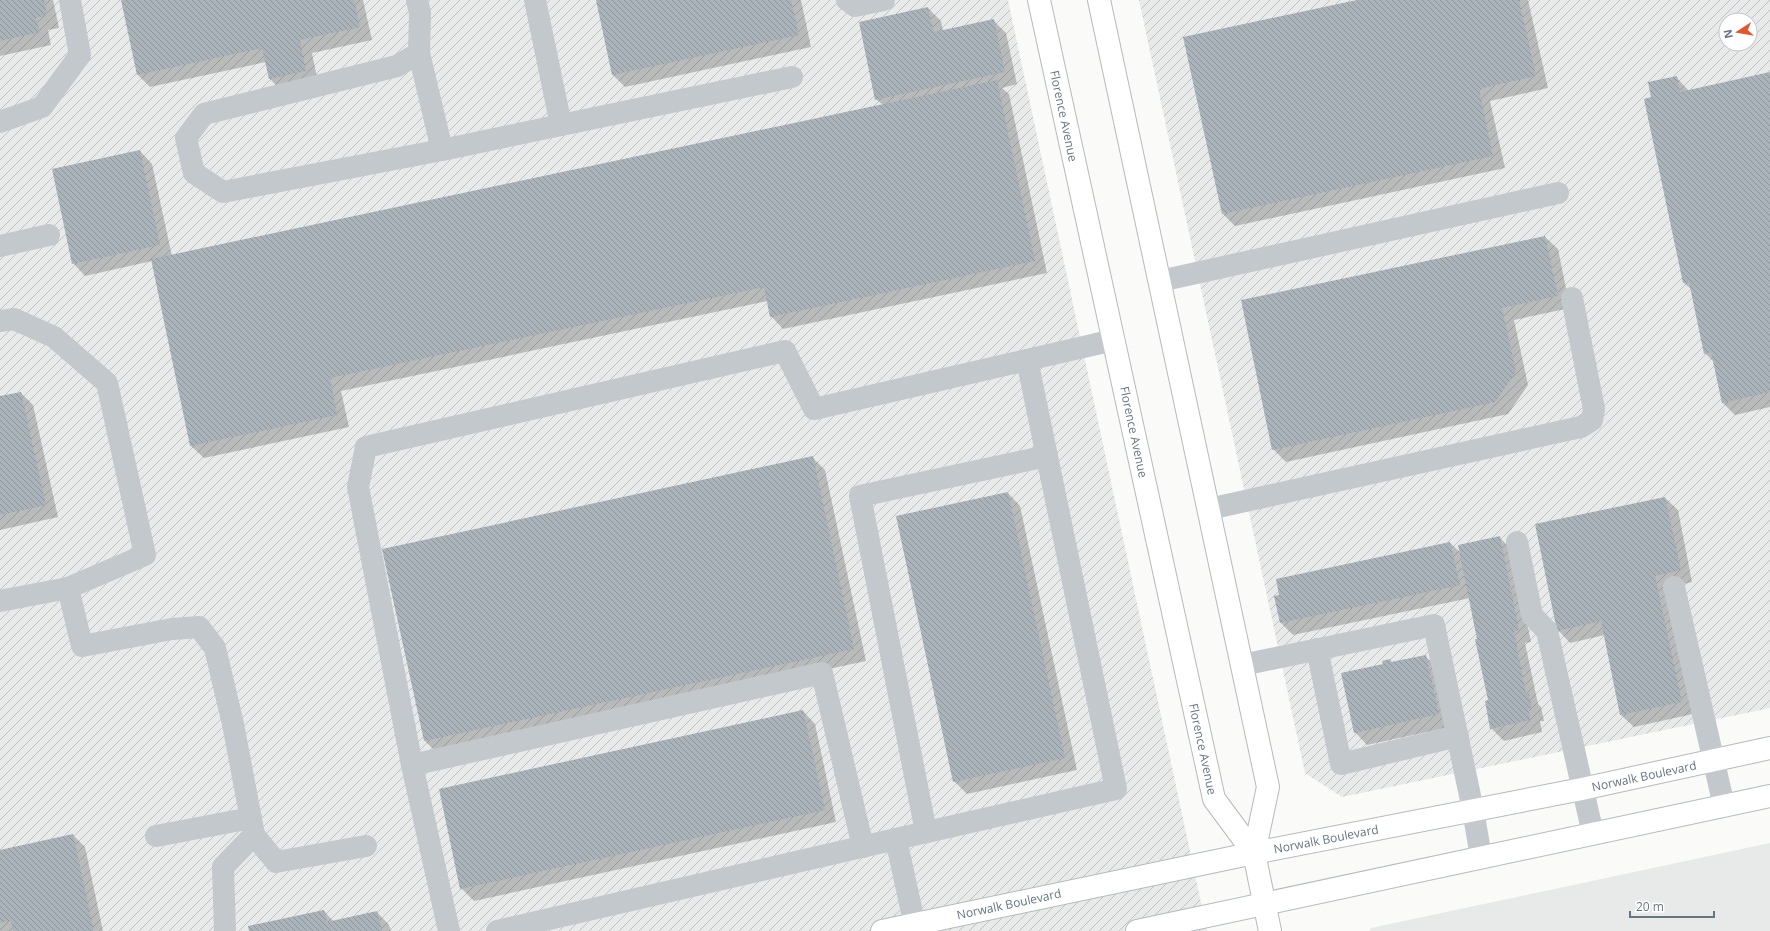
<svg xmlns="http://www.w3.org/2000/svg" width="1770" height="931" viewBox="0 0 1770 931" font-family="'Open Sans',sans-serif">
	<defs>
		<pattern id="industrial-furrows" width="10" height="10" patternUnits="userSpaceOnUse"><rect width="10" height="10" fill="#e8e9e9"/><path d="M-1 1l2-2M0 10L10 0M9 11l2-2" fill="none" stroke="#c0c1c2"/></pattern>
		<pattern id="building-back-hatch" width="6" height="6" patternUnits="userSpaceOnUse"><rect width="6" height="6" fill="#aab3b9"/><path d="M-1 5l2 2M0 0l6 6M5-1l2 2" fill="none" stroke="#8e969c"/></pattern>
	</defs>
	<rect width="100%" height="100%" fill="#fafaf8"/>
	<path fill="#e8e9e9" d="M1770 843V931H1369L1371 928Z"/>
	<g fill="url(#industrial-furrows)" fill-rule="evenodd">
		<path d="M0 0H1008L1207 931H0Z"/>
		<path d="M1139 0H1770V708L1342 797 1305 773ZM1726 20H1750V44H1726Z"/>
	</g>
	<g fill="#0003">
		<path d="M0 0H53L59 28 48 30 51 45 0 56Z"/>
		<path d="M122 0H363L372 40 312 53 318 83 282 91 270 79 266 62 150 87 138 75Z"/>
		<path d="M597 0H801L811 47 625 87 613 75Z"/>
		<path d="M1361 0H1528L1548 88 1490 101 1505 168 1235 226 1223 214Z"/>
		<path d="M928 8 941 21 943 31 994 21 1006 33 1017 84 1002 88 1009 94 1047 273 783 329 771 316 768 301 341 391 349 427 204 458 191 446 152 261 85 276 73 263 140 151 152 164 172 256 883 105 876 99Z"/>
		<path d="M1770 73V407L1735 415 1722 402 1714 362 1705 353 1692 290 1684 283 1653 98 1676 77 1689 91Z"/>
		<path d="M1545 237 1558 249 1570 308 1514 320 1528 385 1508 414 1286 462 1273 449Z"/>
		<path d="M21 393 33 405 58 517 0 530V397Z"/>
		<path d="M812 457 825 470 866 661 437 753 425 741Z"/>
		<path d="M1008 493 1020 506 1077 770 967 794 954 781Z"/>
		<path d="M1665 498 1678 510 1692 582 1667 588 1693 714 1634 727 1621 715 1605 635 1570 643 1558 630Z"/>
		<path d="M1499 537 1512 550 1531 642 1525 643 1538 704 1541 707 1544 721H1540L1542 732 1504 741 1491 728 1489 701 1470 598 1293 635 1281 623 1275 597 1450 543 1461 553Z"/>
		<path d="M1425 656 1438 668 1450 727 1367 745 1355 732 1384 665 1390 660 1393 663Z"/>
		<path d="M803 711 815 724 836 822 474 901 461 888Z"/>
		<path d="M73 835 85 847 103 931H0V851Z"/>
		<path d="M324 911 334 922 377 912 389 925 391 931H250Z"/>
	</g>
	<g fill="url(#building-back-hatch)">
		<path d="M0 0H44L47 15 36 18 40 32 0 41Z"/>
		<path d="M121 0H354L360 27 300 40 306 71 269 79 262 48 137 75Z"/>
		<path d="M596 0H791L799 35 612 75Z"/>
		<path d="M1357 0H1519L1536 76 1479 89 1493 156 1222 214 1183 37Z"/>
		<path d="M928 7 934 32 994 19 1005 72 875 100 859 22Z"/>
		<path d="M1770 72V392L1722 403 1711 352 1704 354 1689 282 1683 283 1644 99 1651 97 1648 82 1677 76 1680 92Z"/>
		<path d="M997 80 1035 261 770 317 764 287 330 378 337 415 190 446 151 259Z"/>
		<path d="M140 150 160 245 72 264 52 169Z"/>
		<path d="M1545 236 1558 296 1502 308 1516 372 1495 402 1272 450 1241 300Z"/>
		<path d="M21 392 46 505 0 515V396Z"/>
		<path d="M813 456 854 649 424 741 382 549Z"/>
		<path d="M1008 492 1065 758 953 782 896 516Z"/>
		<path d="M1665 497 1681 570 1655 576 1682 702 1620 715 1601 621 1557 631 1535 524Z"/>
		<path d="M1500 536 1519 630 1514 631 1526 694H1529L1532 708 1528 709 1531 720 1490 729 1485 701 1488 700 1475 639H1477L1458 545Z"/>
		<path d="M1450 542 1460 585 1280 623 1274 596 1279 595 1276 579Z"/>
		<path d="M1426 655 1439 714 1354 733 1341 673 1383 664 1382 661 1390 659 1391 662Z"/>
		<path d="M803 710 825 810 460 889 439 789Z"/>
		<path d="M73 834 94 931H13L11 921 0 923V850Z"/>
		<path d="M324 910 327 922 377 911 382 931H249L248 926Z"/>
	</g>
	<g fill="none" stroke-linecap="round" stroke-linejoin="round">
		<g stroke="#b5babe" stroke-width="24">
			<g id="major">
				<path d="M1039 0 1214 799 1254 853"/>
				<path d="M1099 0 1268 787 1254 853 1270 931"/>
				<path d="M882 931 1254 853 1582 789 1770 748"/>
				<path d="M1137 931 1770 796"/>
			</g>
		</g>
		<g stroke="#c3c8cc" stroke-width="22">
			<path d="M417 0 420 13 419 53 397 66 204 114 186 138 194 173 223 192 442 150 561 125 535 0"/>
			<path d="M847 0 855 6 884 0"/>
			<path d="M419 53 442 150"/>
			<path d="M0 122 42 107 80 55 70 0"/>
			<path d="M561 125 792 77"/>
			<path d="M0 246 49 235"/>
			<path d="M1160 281 1558 193"/>
			<path d="M0 321 14 319 54 337 107 383 145 555 68 588 0 601"/>
			<path d="M1209 509 1581 427 1592 420 1594 409 1572 298"/>
			<path d="M1517 542 1532 615 1547 631 1593 834"/>
			<path d="M1674 587 1724 806"/>
			<path d="M68 588 82 646 172 629 199 627 215 648 233 724 254 835 276 862 366 846"/>
			<path d="M1317 649 1341 764 1458 736"/>
			<path d="M1242 665 1434 625 1473 810 1481 857"/>
			<path d="M412 765 822 673 863 847"/>
			<path d="M926 832 860 496 1047 456"/>
			<path d="M156 836 251 818"/>
			<path d="M896 839 1116 789 1027 360"/>
			<path d="M225 931 223 867 254 835"/>
			<path d="M449 931 412 765 358 487 366 447 785 351 814 409 1114 340"/>
			<path d="M497 931 896 839 916 931"/>
		</g>
		<use href="#major" stroke="#fff" stroke-width="22"/>
	</g>
	<g text-anchor="middle" dominant-baseline="central" stroke-width="4" stroke-linejoin="round" paint-order="stroke">
		<g font-size="12" fill="#657683" stroke="#fff">
			<text transform="translate(1064 116) rotate(78)">Florence Avenue</text>
			<text transform="translate(1134 432) rotate(78)">Florence Avenue</text>
			<text transform="translate(1203 749) rotate(78)">Florence Avenue</text>
			<text transform="translate(1644 776) rotate(-12)">Norwalk Boulevard</text>
			<text transform="translate(1326 839) rotate(-11)">Norwalk Boulevard</text>
			<text transform="translate(1009 904) rotate(-12)">Norwalk Boulevard</text>
		</g>
	</g>
	<g transform="translate(1738 32) rotate(258)"><circle r="19" fill="#ffffff" stroke="#c1c8cd"/>
	<path d="M0-3L7 15L0 10L-7 15Z" fill="#e4572e"/>
	<text y="-6" font-size="11" font-weight="bold" text-anchor="middle" fill="#657683">N</text>
	</g>
	<path d="M1630 911v6h84v-6" fill="none" stroke="#657683" stroke-width="2"/>
	<text x="1636" y="911" font-size="12" fill="#657683" stroke="#ffffff" stroke-width="3" paint-order="stroke">20 m</text>
</svg>
